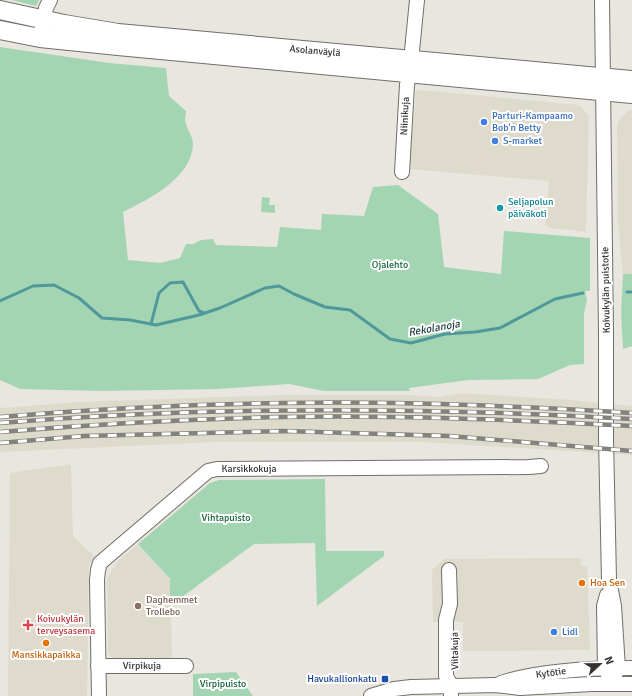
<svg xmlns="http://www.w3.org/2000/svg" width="632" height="696" viewBox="0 0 632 696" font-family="Signika,sans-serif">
	<rect width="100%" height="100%" fill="#e8e6df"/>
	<g fill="#dfdbcc">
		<path d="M421 90 579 105 589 116 586 232 550 228 545 225 549 181 409 169 416 91Z"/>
		<path d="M629 110H632V274H623L618 224 617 123Z"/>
		<path d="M462 393 572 400 632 406V455L422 442H217L0 452V408L79 402 281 395H410L438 397Z"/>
		<path d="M71 464 73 536 95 557 89 564 87 696H8L10 473Z"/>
		<path d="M138 544 170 580 172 659H113L108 653 107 578 118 561Z"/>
		<path d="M581 558V566H587L590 650 463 651V622H433L432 570 444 559Z"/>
	</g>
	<g fill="#a4d5b3">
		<path d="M11 0H39L36 6Z"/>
		<path d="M0 47 109 63 166 68 169 96 186 111C186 114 185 117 185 120 186 128 193 136 193 144 192 178 149 199 123 212L128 260 160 263 180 258 186 244H194L195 243 201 240 213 239 216 245 277 247 280 227 321 230 322 214 364 216 373 187 398 185 438 214 444 267 501 274 504 231 590 238V291H585L587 299 584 314V364L570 365 538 379 468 380 409 388 410 391H324L289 384 218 389 102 391 20 389 0 380Z"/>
		<path d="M262 197 270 198 269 205H275V213L261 212Z"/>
		<path d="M623 274H632V346L623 349 621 312Z"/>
		<path d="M325 479 326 551H384V556L317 606 315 543 254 544 182 597 170 596V579L138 544 210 483 219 480Z"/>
		<path d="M236 672 253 696H193V674Z"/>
	</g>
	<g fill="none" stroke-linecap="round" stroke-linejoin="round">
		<g stroke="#50989a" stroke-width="3">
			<path d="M627 292H632"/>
			<path d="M0 301 33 286 54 285 79 298 102 318 130 320 156 325 199 315 220 308 265 288 279 286 294 294 325 307 350 310 390 339 411 343 445 334 475 332 500 328 555 299 583 293"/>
			<path d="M151 324 159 293 170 283 183 282 199 311 204 313"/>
		</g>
		<g stroke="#706f68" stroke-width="16">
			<g id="minor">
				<path d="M602 0 606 333V438L609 580 614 606 618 668 611 684"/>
				<path d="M40 38 46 8 50 0"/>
				<path d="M402 172 407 85 411 61 417 0"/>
				<path d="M449 570 450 604 446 620V676L451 686V696"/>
				<path d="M607 595 604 606 605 668 609 677"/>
				<path d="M98 666H186"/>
				<path d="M501 683C541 670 590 668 632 668"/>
				<path d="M99 696 97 580 98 570 100 563 208 471 217 469 529 467 541 466"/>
				<path d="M371 696 394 689 411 687 495 685 520 688 592 684H632"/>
			</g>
		</g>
		<g stroke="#706f68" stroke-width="20">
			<g id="major">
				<path d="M0 10 64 24 118 33 632 80"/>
				<path d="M0 30 40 38 118 46 632 94"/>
			</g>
		</g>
		<use href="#minor" stroke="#fff" stroke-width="14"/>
		<use href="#major" stroke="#fff" stroke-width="18"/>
		<g stroke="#83827d" stroke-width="4.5">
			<g id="rail">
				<path d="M0 417C94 409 191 404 286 403 401 401 517 406 632 413"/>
				<path d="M0 423C210 406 421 407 632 419"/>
				<path d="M0 432C94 424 188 419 282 417 399 415 516 420 632 426"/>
				<path d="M0 443 84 436 284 431 449 436 632 451"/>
			</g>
		</g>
		<use href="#rail" stroke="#fff" stroke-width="3" stroke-dasharray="9" stroke-linecap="butt"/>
	</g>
	<g fill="#3f7fe0" stroke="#fff" stroke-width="1.5">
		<circle cx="484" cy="122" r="4"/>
		<circle cx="495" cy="141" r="4"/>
		<circle cx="554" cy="632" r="4"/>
	</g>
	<circle fill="#0f9aa8" stroke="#fff" stroke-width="1.5" cx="500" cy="208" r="4"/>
	<g fill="#e8710a" stroke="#fff" stroke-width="1.5">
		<circle cx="582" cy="583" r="4"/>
		<circle cx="46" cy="643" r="4"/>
	</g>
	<circle fill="#8d6e63" stroke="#fff" stroke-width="1.5" cx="138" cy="606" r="4"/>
	<path fill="#e0444e" stroke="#fff" stroke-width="1.5" d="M26 619h4v4h4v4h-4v4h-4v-4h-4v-4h4z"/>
	<rect fill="#1a4fb4" stroke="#fff" stroke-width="1.5" x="381" y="675" width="8" height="8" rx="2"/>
	<g text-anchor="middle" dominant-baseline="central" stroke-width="4" stroke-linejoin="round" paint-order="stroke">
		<g font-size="10" fill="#343330" stroke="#fff">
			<text transform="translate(315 51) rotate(5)">Asolanväylä</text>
			<text transform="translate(405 116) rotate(-87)">Niinikuja</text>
			<text transform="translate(606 290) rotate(-91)">Koivukylän puistotie</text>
			<text x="249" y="469">Karsikkokuja</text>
			<text transform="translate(455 651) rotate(-91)">Viitakuja</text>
			<text x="142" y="666">Virpikuja</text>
			<text transform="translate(551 673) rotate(-8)">Kytötie</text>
		</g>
		<g font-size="10" fill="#366cbe" stroke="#fff" text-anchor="start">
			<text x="492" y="116">Parturi-Kampaamo<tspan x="492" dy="12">Bob'n Betty</tspan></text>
			<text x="503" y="141">S-market</text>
			<text x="562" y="632">Lidl</text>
		</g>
		<g font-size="10" fill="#0d838f" stroke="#fff" text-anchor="start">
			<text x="508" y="202">Seljapolun<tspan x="508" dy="12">päiväkoti</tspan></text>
		</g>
		<g font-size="10" fill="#166439" stroke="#fff">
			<text x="390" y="265">Ojalehto</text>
			<text x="226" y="518">Vihtapuisto</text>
			<text x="223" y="684">Virpipuisto</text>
		</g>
		<g font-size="10" fill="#c56008" stroke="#fff" text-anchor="start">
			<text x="590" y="583">Hoa Sen</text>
			<text x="46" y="655" text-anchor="middle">Mansikkapaikka</text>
		</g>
		<g font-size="10" fill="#785e54" stroke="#fff" text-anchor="start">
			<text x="146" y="600">Daghemmet<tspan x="146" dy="12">Trollebo</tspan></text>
		</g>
		<g font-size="10" fill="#be3a42" stroke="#fff" text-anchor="start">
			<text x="37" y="619">Koivukylän<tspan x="37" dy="12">terveysasema</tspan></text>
		</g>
		<g font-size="10" fill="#164399" stroke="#fff" text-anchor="end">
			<text x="377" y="679">Havukallionkatu</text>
		</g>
		<g font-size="11" font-style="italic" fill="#173a3b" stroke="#fff">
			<text transform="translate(434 328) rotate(-10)">Rekolanoja</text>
		</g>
	</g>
	<g transform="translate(600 664) rotate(68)" stroke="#ffffff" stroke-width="3" paint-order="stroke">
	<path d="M0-3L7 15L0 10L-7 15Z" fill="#343330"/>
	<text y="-6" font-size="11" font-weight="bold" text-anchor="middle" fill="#343330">N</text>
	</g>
</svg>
